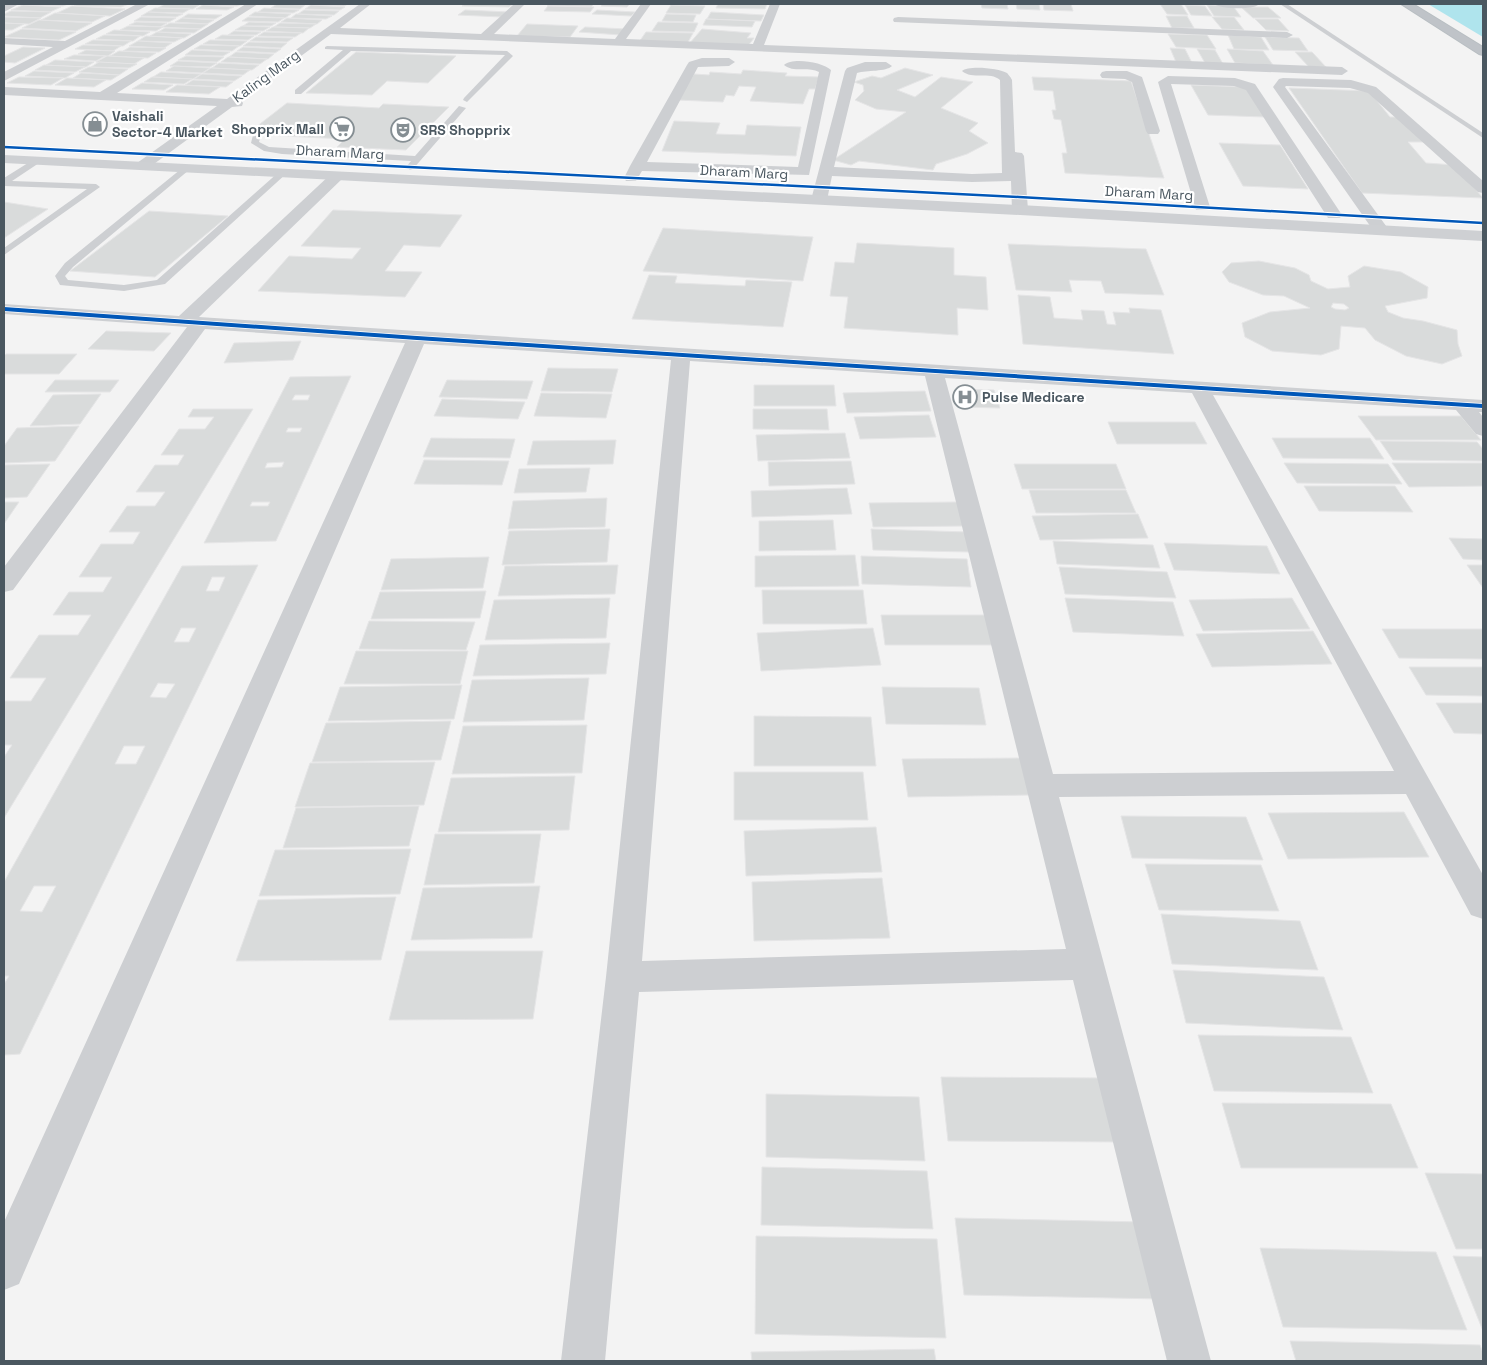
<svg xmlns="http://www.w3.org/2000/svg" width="1487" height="1365" viewBox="0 0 1487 1365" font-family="'Space Grotesk',sans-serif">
	<rect width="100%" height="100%" fill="#f3f3f3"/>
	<path fill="#afe4ed" d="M1428 4H1483V37Z"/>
	<g fill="#d9dbdb" stroke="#e5e5e6" fill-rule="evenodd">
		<path d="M26 4H68L63 6 24 5Z"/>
		<path d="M78 4H129L121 7 74 6Z"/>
		<path d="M165 4 199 5 193 9 158 8Z"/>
		<path d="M206 4H242L237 6 204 5Z"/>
		<path d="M277 4 305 5 300 9 271 8Z"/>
		<path d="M311 4H348L344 6 310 5Z"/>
		<path d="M465 4H513L509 7 462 6Z"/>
		<path d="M549 4H594L591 7 547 6Z"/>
		<path d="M603 4H630L627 7 601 6Z"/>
		<path d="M718 4H767L765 9 716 8Z"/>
		<path d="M981 4H1007L1008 9 982 8Z"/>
		<path d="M1016 4H1039L1040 10 1017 9Z"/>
		<path d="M1043 4H1071L1073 11 1044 10Z"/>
		<path d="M1160 4H1181L1188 15 1167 14Z"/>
		<path d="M23 5 61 7 50 12 11 10Z"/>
		<path d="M203 5 234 7 227 10 196 9Z"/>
		<path d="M311 5 345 7 340 10 305 9Z"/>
		<path d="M671 5 705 6 700 14 666 13Z"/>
		<path d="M1185 5 1205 6 1212 16 1191 15Z"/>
		<path d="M1207 5 1233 6 1241 17 1214 16Z"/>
		<path d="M72 6 125 9 110 16 57 13Z"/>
		<path d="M548 6 594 7 590 12 544 11Z"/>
		<path d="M1241 7H1268L1281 18H1253Z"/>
		<path d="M155 8 190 9 183 13 148 12Z"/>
		<path d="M264 8 299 10 293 13 258 12Z"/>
		<path d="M304 10 339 11 334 15 298 14Z"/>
		<path d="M465 10 509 12 502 17 458 15Z"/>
		<path d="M597 10 635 12 631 16 592 14Z"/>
		<path d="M11 11 51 12 40 18 4 16V14Z"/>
		<path d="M148 12 183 14 176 17 141 16Z"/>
		<path d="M255 12 291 14 285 18 249 16Z"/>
		<path d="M711 12 764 15 761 21 707 19Z"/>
		<path d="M55 13 105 16 92 22 41 20Z"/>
		<path d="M188 14 222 15 215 19 182 18Z"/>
		<path d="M296 14 332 16 326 19 291 18Z"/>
		<path d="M666 14 696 15 693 22 662 21Z"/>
		<path d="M1166 16H1187L1194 28H1172Z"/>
		<path d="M4 17 41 18 29 24 4 23Z"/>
		<path d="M141 17 176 18 169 22 134 21Z"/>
		<path d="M248 17 284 18 278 22 242 21Z"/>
		<path d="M1212 17H1234L1244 30 1222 29Z"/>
		<path d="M182 18 214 20 207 24 175 22Z"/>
		<path d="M287 18 322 20 317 24 281 22Z"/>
		<path d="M706 19 755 21 752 27 703 25Z"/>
		<path d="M1255 19H1278L1289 31 1266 30Z"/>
		<path d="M39 20 92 23 76 31 22 28Z"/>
		<path d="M136 22 167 23 160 27 129 25Z"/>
		<path d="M249 22 276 23 271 26H243Z"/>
		<path d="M658 22 698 23 694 32 652 31Z"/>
		<path d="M4 23 24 24 12 30H4Z"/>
		<path d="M170 23 208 24 200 29 162 27Z"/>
		<path d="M280 23 316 24 310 28 274 27Z"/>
		<path d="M527 24 578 26 570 37 517 36Z"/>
		<path d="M128 26 163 27 156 31 120 30Z"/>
		<path d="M242 26 270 27 263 31 235 30Z"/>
		<path d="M273 27 309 28 303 33 266 31Z"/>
		<path d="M585 27 626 29 621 35 579 32Z"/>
		<path d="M165 28 200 29 194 33 158 32Z"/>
		<path d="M22 29 76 32 59 40 4 37Z"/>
		<path d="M702 29 751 33 747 38H754L747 47 689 44Z"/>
		<path d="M114 30 150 32 143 36 106 34Z"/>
		<path d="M234 31 261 32 256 35H228Z"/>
		<path d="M157 32 191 34 184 38 150 36Z"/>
		<path d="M264 32 301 33 295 37 258 36Z"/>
		<path d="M646 32 693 33 687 44 639 42Z"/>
		<path d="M1168 34 1207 35 1216 49 1176 47Z"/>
		<path d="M104 35 140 36 133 41 96 39Z"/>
		<path d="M222 35 254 36 248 40 215 39Z"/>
		<path d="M1228 35 1261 37 1269 50 1234 49Z"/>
		<path d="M146 36 182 38 174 42 138 41Z"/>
		<path d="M256 37 293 38 287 42 250 41Z"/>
		<path d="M1265 37 1299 38 1308 51 1273 50Z"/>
		<path d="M93 40 131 41 123 46 85 44Z"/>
		<path d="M210 40 247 41 240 46 203 44Z"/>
		<path d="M138 41 172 43 164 48 129 46Z"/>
		<path d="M249 42 287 43 281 48 243 46Z"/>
		<path d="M83 45 121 46 113 51 75 49Z"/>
		<path d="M201 45 239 46 232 51 194 49Z"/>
		<path d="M23 47 45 48 15 63 4 62V56Z"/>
		<path d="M130 47 166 48 159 52 123 51Z"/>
		<path d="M243 47 281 49 275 53 237 51Z"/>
		<path d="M1170 48 1185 49 1192 63 1176 62Z"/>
		<path d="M1197 49 1215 50 1223 64 1205 63Z"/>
		<path d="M1227 49 1263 51 1273 65 1235 63Z"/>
		<path d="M86 50 115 51 108 56 78 54Z"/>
		<path d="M192 50 230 52 223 56 185 55Z"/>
		<path d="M119 51 156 53 148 58 110 56Z"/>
		<path d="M236 52 274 54 268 59 229 57Z"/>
		<path d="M356 52 456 56 428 83 387 81 372 95 306 93Z"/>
		<path d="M1295 52H1312L1326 67H1309Z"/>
		<path d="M74 55 105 56 96 61 64 59Z"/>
		<path d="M107 56 144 58 134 64 96 62Z"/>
		<path d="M186 56 224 57 217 62 178 60Z"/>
		<path d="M228 57 267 59 260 64 221 62Z"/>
		<path d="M55 60 94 62 86 67 46 65Z"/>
		<path d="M178 61 217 63 210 67 170 66Z"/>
		<path d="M99 62 137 64 129 68 91 67Z"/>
		<path d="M219 63 259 65 252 70 212 68Z"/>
		<path d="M44 65 85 67 75 72 35 70Z"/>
		<path d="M174 66 210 68 202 73 166 71Z"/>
		<path d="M89 67 128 69 119 75 79 72Z"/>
		<path d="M211 68 250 70 243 75 203 73Z"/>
		<path d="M905 68 933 75 897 90 915 97 941 77 973 82 941 108 978 123 969 131 988 143 967 154 936 164 933 170 859 161 851 165 833 160 906 112 876 109 855 100 864 91 863 85 854 82 872 76 881 78Z"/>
		<path d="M743 70 787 73 785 76 819 77 815 89H809L803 104 750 101 756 87 739 86 734 96 726 95 723 102 678 100 694 74 709 75 710 72 741 74Z"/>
		<path d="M34 71 74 73 65 78 25 76Z"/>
		<path d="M161 72 201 74 193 79 153 77Z"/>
		<path d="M81 73 119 75 111 80 73 78Z"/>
		<path d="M202 74 242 76 234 81 194 79Z"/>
		<path d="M19 77 63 78 51 85 7 83Z"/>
		<path d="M152 77 192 79 184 84 144 82Z"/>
		<path d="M1032 77 1131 81 1164 178 1065 173 1062 153H1067L1061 120 1054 119 1052 110H1056L1053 91 1034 90Z"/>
		<path d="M67 78 106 80 94 87 55 85Z"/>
		<path d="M193 80 233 82 226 87 185 85Z"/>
		<path d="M142 83 173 85 164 90 132 89Z"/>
		<path d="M177 85 220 87 209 94 166 92Z"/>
		<path d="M1191 85 1245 87 1265 117 1208 115Z"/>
		<path d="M1289 88 1369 91 1390 117H1399L1424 142H1408L1426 163 1454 165 1483 198 1362 193Z"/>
		<path d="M287 103 379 108 383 104 449 107 406 150 337 147 345 139 264 135 258 131 256 127Z"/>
		<path d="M674 121 720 123 716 134 745 135 747 125 801 127 796 156 662 151Z"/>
		<path d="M1219 143 1280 145 1308 189 1243 186Z"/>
		<path d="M4 202 48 209 4 238Z"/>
		<path d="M333 210 462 215 440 247 404 245 385 271 422 272 405 297 258 291 289 256 352 259 361 248 301 246Z"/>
		<path d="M149 211 228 216 155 277 70 271Z"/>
		<path d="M663 228 813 237 803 281 643 271Z"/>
		<path d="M857 243 954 248V275L986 277 988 310 957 308 958 335 844 328 848 297 830 296 835 262 854 263Z"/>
		<path d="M1008 244 1146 249 1164 295 1105 293 1101 281 1069 280 1072 292 1016 290Z"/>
		<path d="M1259 261 1295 268 1309 275 1311 281 1328 289 1350 287 1348 276 1364 266 1401 272 1428 287 1427 298 1385 306 1388 312 1403 318 1423 321 1457 330 1458 344 1462 356 1442 364 1406 356 1375 340 1365 328 1341 326 1339 349 1321 355 1272 351 1245 337 1242 323 1270 312 1310 308 1284 296 1263 295 1229 282 1222 272 1231 263ZM1333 303 1344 304 1349 308 1345 310 1335 309 1331 307Z"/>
		<path d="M649 275 677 276 675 283 745 286 746 280 792 282 783 327 632 319Z"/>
		<path d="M1018 295 1050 297 1054 318 1083 320 1081 310 1104 311 1107 324 1116 325 1113 312 1130 313 1129 308 1161 310 1174 354 1023 344Z"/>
		<path d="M106 331 171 333 154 351 88 349Z"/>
		<path d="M301 341 293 360 224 363 234 343Z"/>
		<path d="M6 354H77L59 374H4V356Z"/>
		<path d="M548 368 618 369 612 392 541 391Z"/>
		<path d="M351 376 276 541 204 543 290 377ZM295 395H310L308 400H292ZM288 428H302L300 432H286ZM284 462 282 467 265 468 267 463ZM252 502H270L268 506H250Z"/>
		<path d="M55 380H119L110 392H45Z"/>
		<path d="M447 380 533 381 527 399 439 397Z"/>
		<path d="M754 385H834L836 406H754Z"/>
		<path d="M958 389 994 390 1000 408 962 407Z"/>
		<path d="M925 391 931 411 847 413 843 393Z"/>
		<path d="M541 393 612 394 606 418 534 416Z"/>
		<path d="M101 394 80 424 30 426 53 395Z"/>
		<path d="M442 399 525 402 518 419 434 416Z"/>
		<path d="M193 409H253L4 818V757L12 745H4V701H31L46 678H10L39 635H78L91 615H53L69 592H103L112 577H79L101 544H133L140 532H109L127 506H155L165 492H136L155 465H178L184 455H161L179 429H205L214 417H188Z"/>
		<path d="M753 409H827L829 430 753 429Z"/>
		<path d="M929 415 936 437 860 439 854 417Z"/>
		<path d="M1358 416H1461L1481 440H1376Z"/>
		<path d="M1108 422H1195L1207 444H1117Z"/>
		<path d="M79 426 55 461 4 463V446L17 428Z"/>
		<path d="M845 433 850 458 758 461 756 435Z"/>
		<path d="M431 438 515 439 510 458 423 457Z"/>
		<path d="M1272 438H1370L1384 459 1283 458Z"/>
		<path d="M616 440 613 464 527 465 533 441Z"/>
		<path d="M1380 441 1477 442 1483 449V461L1393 460Z"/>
		<path d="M424 460 509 461 502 485 414 484Z"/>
		<path d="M851 461 855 484 769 486 768 462Z"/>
		<path d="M1284 463 1388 464 1402 484 1297 483Z"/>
		<path d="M1392 463H1483V486L1409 487Z"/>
		<path d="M50 464 27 497 4 498V465Z"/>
		<path d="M1014 464H1116L1126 489H1022Z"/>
		<path d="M590 468 586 492 514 493 519 469Z"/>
		<path d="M1304 486H1395L1413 512 1319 511Z"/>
		<path d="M847 488 852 514 752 517 751 491Z"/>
		<path d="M1029 490H1126L1136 513H1036Z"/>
		<path d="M607 498 605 527 508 529 513 501Z"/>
		<path d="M4 502H19L4 524Z"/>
		<path d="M957 502 964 526 873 527 869 503Z"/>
		<path d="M1138 514 1148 538 1040 540 1032 516Z"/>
		<path d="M833 520 836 550 759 551V521Z"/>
		<path d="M610 529 607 562 502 565 509 531Z"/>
		<path d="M871 529 967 532 970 552 873 550Z"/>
		<path d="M1449 538 1483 539V560L1463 559Z"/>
		<path d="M1053 541 1153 545 1160 568 1057 564Z"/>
		<path d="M1164 543 1267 546 1280 574 1174 570Z"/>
		<path d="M855 555 859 586 755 587V556Z"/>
		<path d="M861 556 967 559 971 587 862 584Z"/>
		<path d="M489 557 483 588 381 590 391 559Z"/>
		<path d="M258 565 20 1054 4 1055V984L9 976H4V882L182 566ZM212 577H225L219 591H206ZM181 628H196L189 642H174ZM158 683 175 684 166 698 150 697ZM124 746H145L136 764H115ZM34 886H56L42 912 20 911Z"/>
		<path d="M618 565 615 594 498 596 505 566Z"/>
		<path d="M1467 565H1483V588Z"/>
		<path d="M1059 567 1167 572 1176 598 1065 594Z"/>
		<path d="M762 590H863L867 624H763Z"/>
		<path d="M486 591 480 618 371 619 380 592Z"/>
		<path d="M610 598 606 638 485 640 494 600Z"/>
		<path d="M1065 598 1173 602 1184 636 1073 632Z"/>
		<path d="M1292 598 1310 629 1203 631 1189 600Z"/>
		<path d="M881 615H993L1000 645H885Z"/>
		<path d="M369 621 475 622 466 650 359 649Z"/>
		<path d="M873 628 881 665 761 671 757 633Z"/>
		<path d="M1382 629H1483V659L1399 658Z"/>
		<path d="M1313 631 1332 664 1212 667 1196 634Z"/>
		<path d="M610 643 606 674 473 676 480 645Z"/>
		<path d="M356 651H468L460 684H344Z"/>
		<path d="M1409 667H1483V696L1426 695Z"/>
		<path d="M589 678 584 720 463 722 472 680Z"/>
		<path d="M462 685 454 719 328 721 340 687Z"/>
		<path d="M882 687 979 688 986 725 886 724Z"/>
		<path d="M1436 703H1483V734L1454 733Z"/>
		<path d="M754 716 871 717 876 766H754Z"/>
		<path d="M451 721 441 760 312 762 326 723Z"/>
		<path d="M587 725 582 773 452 774 463 726Z"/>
		<path d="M1022 758 1031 795 908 797 902 759Z"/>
		<path d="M435 762 424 805 295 807 310 763Z"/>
		<path d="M734 772H863L868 820H734Z"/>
		<path d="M575 776 569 830 438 832 451 778Z"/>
		<path d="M419 806 409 846 283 848 296 808Z"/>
		<path d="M1404 812 1429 857 1288 859 1268 813Z"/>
		<path d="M1121 816 1246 817 1263 860 1132 858Z"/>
		<path d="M876 827 882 872 746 876 744 831Z"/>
		<path d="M435 834H541L534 883 424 885Z"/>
		<path d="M411 849 400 894 259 896 275 850Z"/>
		<path d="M1145 864 1261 865 1279 911 1159 910Z"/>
		<path d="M882 878 890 938 754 941 752 882Z"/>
		<path d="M540 886 532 938 411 940 423 888Z"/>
		<path d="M396 897 381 960 236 961 258 900Z"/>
		<path d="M1161 914 1300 921 1318 970 1172 964Z"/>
		<path d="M406 951H543L533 1019 389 1020Z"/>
		<path d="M1173 970 1324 977 1343 1030 1186 1023Z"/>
		<path d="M1198 1035 1351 1037 1373 1093 1214 1091Z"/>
		<path d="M941 1077 1107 1078 1121 1142 948 1141Z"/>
		<path d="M766 1094 919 1097 925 1161 766 1157Z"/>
		<path d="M1222 1103 1391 1104 1418 1168H1241Z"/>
		<path d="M762 1167 927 1171 933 1229 761 1225Z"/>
		<path d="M1425 1173 1483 1174V1249H1456Z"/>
		<path d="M955 1218 1144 1222 1161 1299 964 1295Z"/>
		<path d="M756 1236 937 1239 946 1338 755 1334Z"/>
		<path d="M1260 1248 1436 1252 1467 1330 1283 1327Z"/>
		<path d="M1453 1256 1483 1257V1331Z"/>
		<path d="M1290 1341 1480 1345 1483 1353V1361H1296Z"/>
		<path d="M934 1349 936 1361H752L751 1352Z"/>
	</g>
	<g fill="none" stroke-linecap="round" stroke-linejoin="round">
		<g stroke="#b8bec2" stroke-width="2">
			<path id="highway" d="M1401 4H1413L1483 47V55L1479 54Z"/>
		</g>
		<g fill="#cdcfd2" fill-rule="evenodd">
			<path d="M1280 4H1287L1483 133V138Z"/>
			<path d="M327 46 507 51 513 56 467 102 463 100 464 98 505 55 351 51 301 94H295V90L343 50 325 49V47Z"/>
			<path d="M459 106 466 108 413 169 410 170 406 167 411 161 282 154 264 151 251 143 253 135 257 133 261 135 259 142 269 147 415 156Z"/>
			<path d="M36 158 39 159V163L12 181 96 184 100 187 4 255V248L87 189 4 186V178Z"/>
			<path d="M186 165 190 168 189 170 73 267 65 276 68 280 124 285 157 280 280 171 287 173 165 284 124 291 60 285 55 276 65 263Z"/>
		</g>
		<g fill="#cdcfd2" fill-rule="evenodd">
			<path d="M6 4H19L4 12V5Z"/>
			<path d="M137 4H150L4 81V72L53 47 4 44V38L65 41Z"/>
			<path d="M246 4H258L117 93 227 99 360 4H371L340 28 481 34 514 4H525L494 34 615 39 641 4H651L626 39 753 44 770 4H780L764 45 1342 67 1348 71 1342 75 331 34 241 100 243 103 242 106 232 107 147 169H137L135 166 137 163 217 106 4 95V87L100 92Z"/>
			<path d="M1214 4H1257L1258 5C1252 10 1220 9 1214 4Z"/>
			<path d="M898 17 1287 32 1293 35 1287 38 894 22 893 20 894 18Z"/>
			<path d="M702 58H729L735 62 729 66 698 67 647 162 798 167 819 72C808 66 793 73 784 65 792 57 823 62 831 70L809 175 642 171 636 181H626L624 178 630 166 687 65 689 62Z"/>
			<path d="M865 62H886L892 66C886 72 867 70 857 73L834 167 972 174 1002 173 1000 80C990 71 972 80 962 71 968 65 999 68 1007 73 1008 74 1012 79 1012 80L1015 152 1022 153 1024 156 1028 210 1026 213H1014L1012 210 1011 181 972 182 832 176 827 200 824 203H814L811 200 845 71 847 68Z"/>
			<path d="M1106 71H1127L1142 77 1160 131 1158 134H1148L1146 131 1132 82 1125 79 1102 78 1100 75 1102 72Z"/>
			<path d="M1168 76 1235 78 1255 84 1342 215 1340 218H1328L1246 90 1234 86 1171 84 1210 207 1208 210H1196L1158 82Z"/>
			<path d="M1283 78 1351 80 1376 87 1483 181V193L1478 192 1368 93 1350 88 1286 86 1285 87 1389 230 1387 233H1375L1273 87 1279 79Z"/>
			<path d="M337 172 342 173 344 176 342 179 199 317 1483 400V412H1479L1483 417V436L1476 434 1456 410 1213 395 1483 875V919L1471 915 1406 794 1059 797 1211 1361H1167L1073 980 639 992 605 1361H561L606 977 671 360 424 344 19 1284 4 1290V1222L405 343 205 329 13 590 4 592V567L187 327 4 314V304L179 316 332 173ZM690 361 925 376 1066 949 642 961ZM945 378 1192 393 1394 771 1053 774Z"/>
		</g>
		<path fill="#ced0d3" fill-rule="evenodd" d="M4 155 1020 205 1483 231V241L1020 215 4 163Z"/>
		<use href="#highway" fill="#bfc3c8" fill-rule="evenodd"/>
		<g stroke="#fff" stroke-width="4.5">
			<path id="cycleway-far1" d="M4 147 1019 197 1483 223"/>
		</g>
		<g stroke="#fff" stroke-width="5.5">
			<path id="cycleway" d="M4 309 417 338 1483 406"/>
		</g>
		<use href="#cycleway-far1" stroke="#0057b8" stroke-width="2.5"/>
		<use href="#cycleway" stroke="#0057b8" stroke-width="4"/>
	</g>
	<defs>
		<g id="shop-ring" transform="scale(1.25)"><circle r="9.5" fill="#fff" stroke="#858e93" stroke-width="1.5"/><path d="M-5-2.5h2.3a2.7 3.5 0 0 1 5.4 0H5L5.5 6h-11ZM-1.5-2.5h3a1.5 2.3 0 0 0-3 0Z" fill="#858e93"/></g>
		<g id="supermarket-ring" transform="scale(1.25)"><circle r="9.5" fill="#fff" stroke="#858e93" stroke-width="1.5"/><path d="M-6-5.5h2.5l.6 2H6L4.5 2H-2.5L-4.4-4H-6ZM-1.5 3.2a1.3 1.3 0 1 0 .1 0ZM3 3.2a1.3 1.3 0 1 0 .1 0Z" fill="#858e93"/></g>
		<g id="theatre-ring" transform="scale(1.25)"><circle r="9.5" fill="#fff" stroke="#858e93" stroke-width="1.5"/><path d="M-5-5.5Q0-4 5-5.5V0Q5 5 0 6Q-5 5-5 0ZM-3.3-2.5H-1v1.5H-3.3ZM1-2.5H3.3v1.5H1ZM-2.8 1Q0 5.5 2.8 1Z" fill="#858e93"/></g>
		<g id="hospital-ring" transform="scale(1.25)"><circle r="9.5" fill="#fff" stroke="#858e93" stroke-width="1.5"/><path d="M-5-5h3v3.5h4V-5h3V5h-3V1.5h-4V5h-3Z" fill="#858e93"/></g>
	</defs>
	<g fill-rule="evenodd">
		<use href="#shop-ring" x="95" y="124"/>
		<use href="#supermarket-ring" x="342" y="129"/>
		<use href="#theatre-ring" x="403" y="130"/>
		<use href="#hospital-ring" x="965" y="397"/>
	</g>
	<g text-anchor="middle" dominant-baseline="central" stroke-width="4.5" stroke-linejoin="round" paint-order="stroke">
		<g font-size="14" fill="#4a5760" stroke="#fff">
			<text transform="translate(266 76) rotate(-36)">Kaling Marg</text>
			<text transform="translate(340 152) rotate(3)">Dharam Marg</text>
			<text transform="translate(744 172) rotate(3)">Dharam Marg</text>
			<text transform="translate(1149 193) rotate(3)">Dharam Marg</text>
		</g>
		<g font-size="14" font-weight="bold" fill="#4a5760" stroke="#fff" text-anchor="start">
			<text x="112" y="116">Vaishali<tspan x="112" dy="16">Sector-4 Market</tspan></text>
			<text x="324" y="129" text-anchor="end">Shopprix Mall</text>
			<text x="420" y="130">SRS Shopprix</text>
			<text x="982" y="397">Pulse Medicare</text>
		</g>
	</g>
	<rect width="1487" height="1365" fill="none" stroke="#4a5760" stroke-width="10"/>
</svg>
